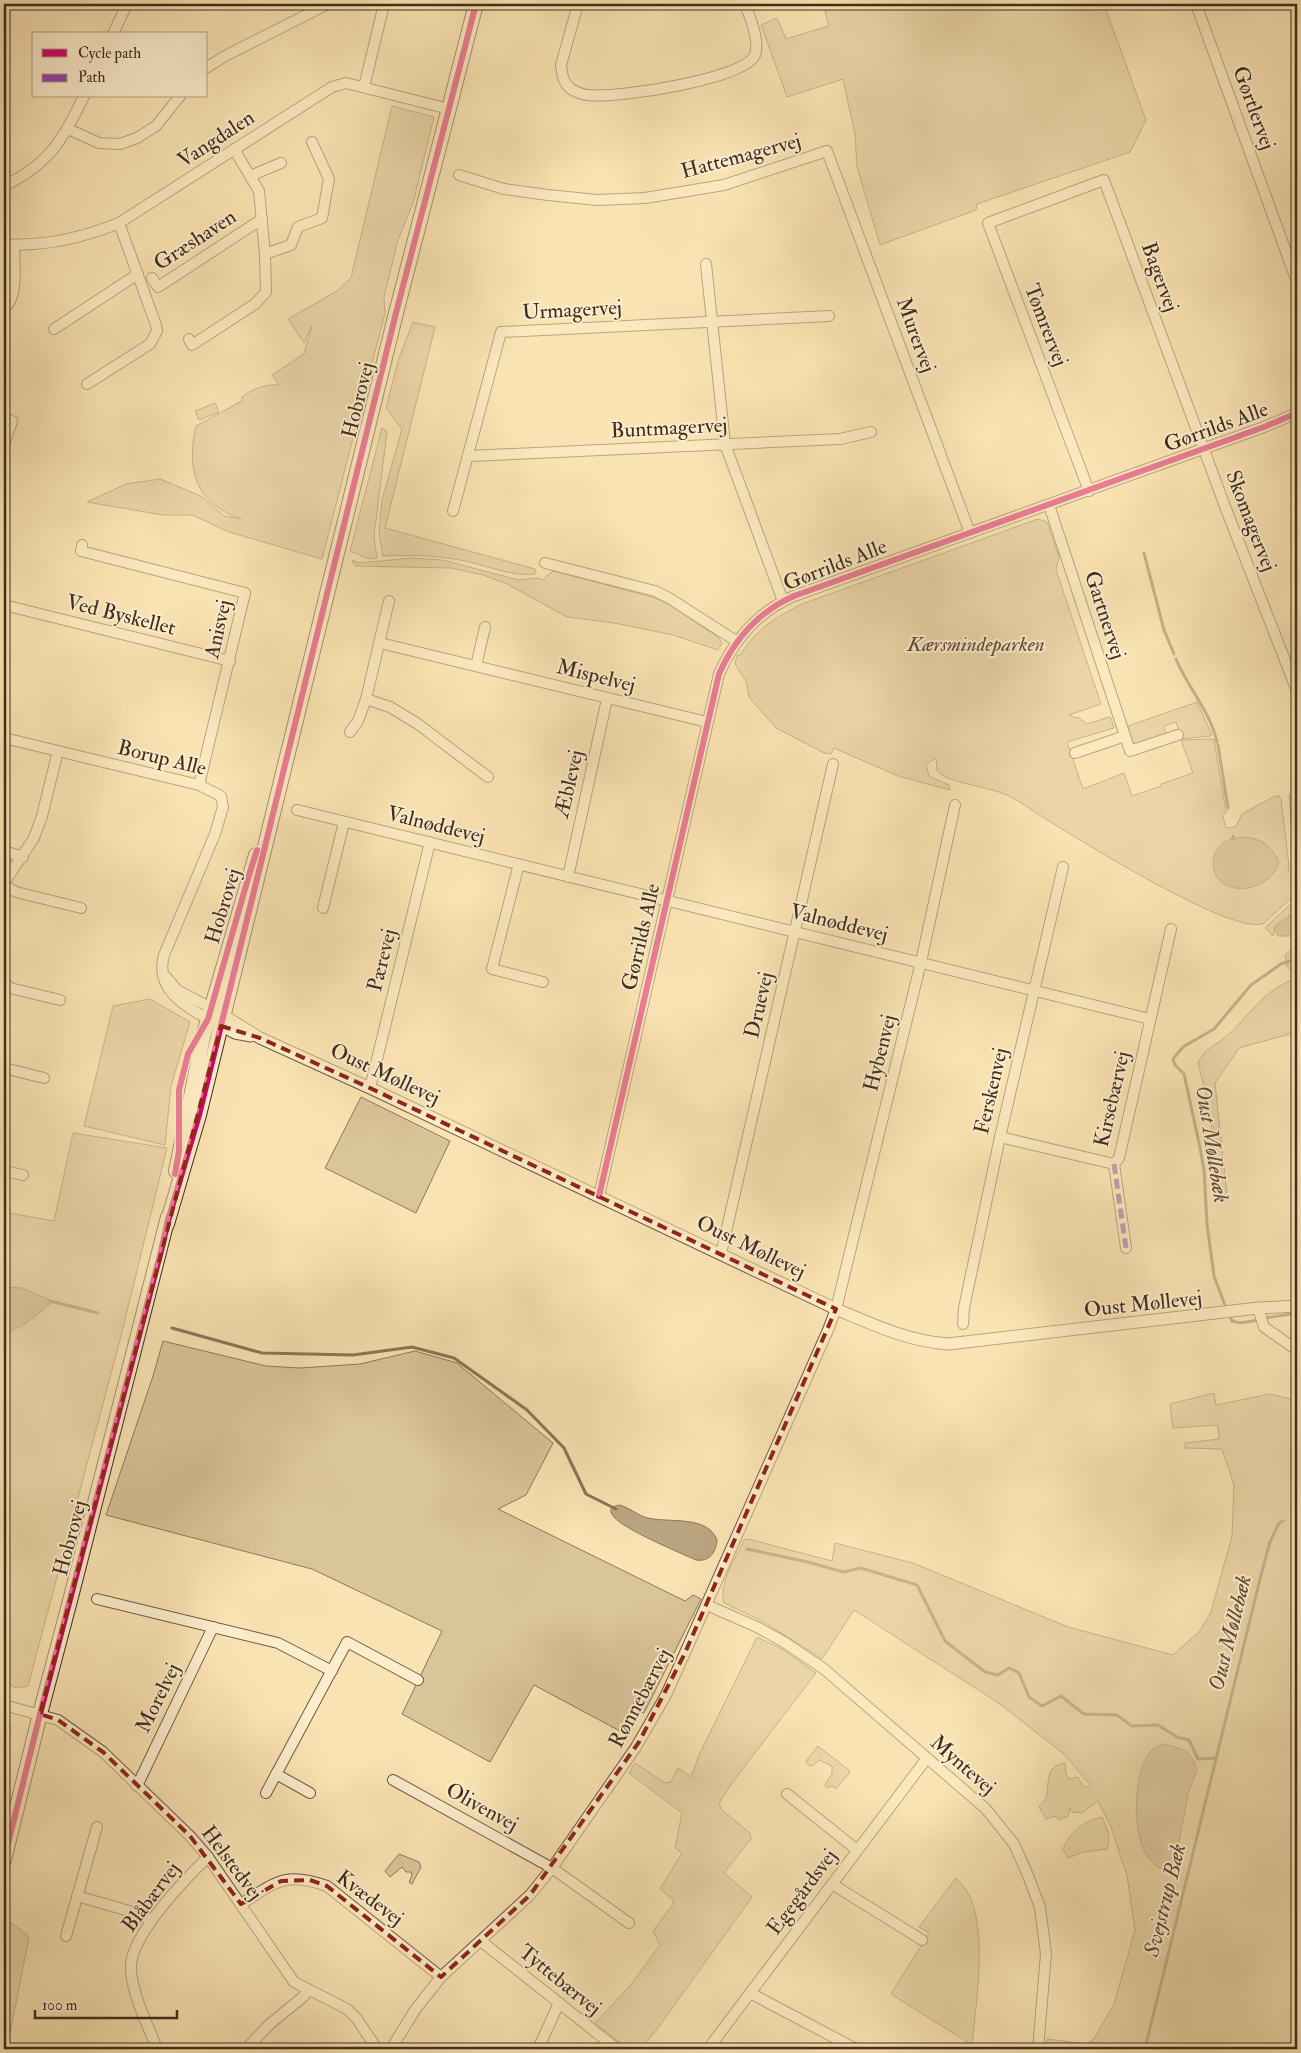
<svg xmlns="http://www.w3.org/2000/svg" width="1301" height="2053" viewBox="0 0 1301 2053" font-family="'IM FELL Double Pica',serif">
	<rect width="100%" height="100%" fill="#fae3b2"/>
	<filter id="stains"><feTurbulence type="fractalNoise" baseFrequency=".004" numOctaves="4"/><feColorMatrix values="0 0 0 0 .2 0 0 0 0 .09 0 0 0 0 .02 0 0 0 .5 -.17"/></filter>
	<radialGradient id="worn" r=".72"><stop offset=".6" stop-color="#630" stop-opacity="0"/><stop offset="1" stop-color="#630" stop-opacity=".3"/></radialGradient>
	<g fill="#dac499" stroke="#8d785c">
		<path d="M823 4H1104L1146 120 1130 152 977 204 976 210 880 245 857 167 855 134 843 79 787 97 761 25 777 18 786 39 829 26Z"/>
		<path d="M392 106 434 117 413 203 398 240 384 297 385 313 322 559 229 532 192 515H163L87 502 126 484 160 479 201 496 224 516 241 519C237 517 231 516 227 513 191 495 188 460 196 426L242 401V397C251 389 267 384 279 385L272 375 304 354 312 326 304 343 288 319 337 291 351 278Z"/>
		<path d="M413 322 435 327 385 528 535 569V574C510 577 484 564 460 560 433 555 410 555 383 556L379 533 382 500 402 429 386 408 399 358Z"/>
		<path d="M215 403 219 412 199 420 195 411Z"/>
		<path d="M382 428 387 432 374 536 377 558 369 559 350 551Z"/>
		<path d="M1038 519 1047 522 1059 557 1056 570 1101 704 1069 715 1075 718 1078 717 1087 724 1109 717 1111 718 1114 728 1067 742 1083 789 1124 773 1132 796 1161 786V784L1193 773 1181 740 1214 739 1226 812 1223 816 1226 828 1236 827 1242 814 1275 796H1279L1281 799 1289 866 1288 871 1297 873V893L1264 923C1236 938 1080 840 1049 821 1035 813 1022 802 1007 795 987 787 965 785 945 777L937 771 936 758 926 764 929 776 949 785 950 790 898 776 834 748 831 754 824 753 776 728 749 697 746 681 735 664 737 655H740C757 629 774 618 802 604Z"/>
		<path d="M412 558 442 560 519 580 536 578 545 580 546 576 554 571 655 598 670 605 718 637 722 643 718 650 673 635 614 623 567 617 507 584 483 575 451 568 355 566 352 560 359 563Z"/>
		<path d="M1197 702 1212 735 1210 736 1182 739 1176 722 1164 726 1166 734 1133 745 1128 726Z"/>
		<path d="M1297 787V869L1295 868 1289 795 1293 789Z"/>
		<path d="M1297 898V911L1275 926 1273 936 1265 928Z"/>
		<path d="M1297 946V970L1291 971 1287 966 1285 955Z"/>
		<path d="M1297 978V1032L1239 1048 1215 1083 1227 1195 1217 1192V1170L1209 1105 1198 1063C1204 1048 1218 1045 1229 1034 1251 1013 1266 988 1297 978Z"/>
		<path d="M150 999 190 1022 171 1086 165 1145 84 1126 113 1006Z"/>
		<path d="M361 1097 450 1141 416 1213 325 1168Z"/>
		<path d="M73 1133 167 1148 120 1340 28 1686 17 1688 4 1683V1212L54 1221Z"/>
		<path d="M163 1341 266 1366 300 1368 360 1364 415 1351 457 1363 553 1443 526 1495 498 1509 685 1601 693 1595 701 1599 644 1713 641 1712 636 1699 620 1731 534 1685 490 1762 402 1714 442 1631 312 1569 106 1515 153 1376Z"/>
		<path d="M1214 1393 1216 1405 1270 1394 1295 1400 1297 1404V2049H1046L1047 2039 1086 2044 1094 2039 1114 2004 1135 1930 1127 1876 1111 1827 1098 1801 1082 1813 1072 1812 1070 1808 1068 1816 1059 1820 1056 1816 1046 1819 1039 1807C1041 1804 1045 1801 1046 1797 1050 1784 1044 1766 1065 1763L1066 1774 1069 1779 1078 1777 1083 1787H1091L1090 1785 1065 1755 1000 1704 854 1610 822 1659 764 1622 724 1603C718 1584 736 1558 744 1540L748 1539 832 1561 835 1543 913 1563 1068 1627 1173 1655 1200 1631 1211 1612 1232 1536 1234 1485 1222 1449 1185 1448V1443L1219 1439 1218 1425 1173 1428 1170 1404Z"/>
		<path d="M757 1637 782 1649 816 1673 732 1783 719 1803 722 1810 750 1833 751 1839 724 1873 752 1897 658 2028 641 2049H628L595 2023 629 1987 660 1945 653 1931 673 1904V1900L660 1889 682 1853 675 1848 682 1813 629 1773 635 1763 665 1783 671 1782 678 1768 691 1777 699 1755Z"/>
		<path d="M4 1720 9 1723 11 1729 4 1747Z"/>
		<path d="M818 1746 849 1770 850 1772 836 1789 832 1786 827 1788 825 1785 832 1774V1766L819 1760 813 1766 808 1765 806 1761Z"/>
		<path d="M1102 1817C1107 1827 1112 1839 1107 1849L1083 1852 1068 1858 1063 1849C1070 1831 1084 1821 1102 1817Z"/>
		<path d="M399 1854 419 1862 421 1867 412 1884 409 1882 412 1876 411 1872H406L402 1867 390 1877 385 1871Z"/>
		<path d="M956 1878C961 1884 967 1890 970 1897 987 1934 976 2004 972 2045L891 1994 929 1933 919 1927Z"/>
		<path d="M7 1919 29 1937 7 2049H4V1933Z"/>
	</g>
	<g fill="#bba580" stroke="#8a7559">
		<path d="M1241 837C1261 838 1271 844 1279 862 1275 882 1245 895 1226 885 1210 877 1209 853 1223 843 1229 839 1235 838 1241 837Z"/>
		<path d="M1297 911V936H1278L1274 930 1275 926Z"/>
		<path d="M4 1287 22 1288 53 1301C38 1315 23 1327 4 1334Z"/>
		<path d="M619 1505C629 1507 638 1516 648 1518 669 1523 708 1515 717 1540 716 1553 709 1562 696 1560 681 1553 617 1527 612 1514 610 1511 611 1510 612 1507Z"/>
		<path d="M1164 1744C1183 1749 1191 1750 1197 1770L1188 1794 1176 1858 1167 1870C1128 1866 1129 1769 1154 1748 1156 1746 1161 1745 1164 1744Z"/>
	</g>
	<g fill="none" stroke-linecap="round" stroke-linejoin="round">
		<g stroke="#8a7559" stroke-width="3">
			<path d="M1144 553 1164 630 1174 654"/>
			<path d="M1176 659C1188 688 1210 711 1217 742"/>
			<path d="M1218 745 1228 808"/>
			<path d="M1233 836V839"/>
			<path d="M50 1301 98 1313"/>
			<path d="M1226 1308 1214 1276 1207 1224 1204 1170 1199 1143 1184 1074 1175 1065 1173 1059 1183 1047 1214 1029 1251 985 1281 964 1297 959"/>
			<path d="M1230 1317 1232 1321 1240 1323 1259 1320"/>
			<path d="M1266 1318 1297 1313"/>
			<path d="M172 1328 262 1353 353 1355 412 1347 454 1358 527 1410 564 1448 586 1494 616 1509"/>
			<path d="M747 1549 808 1562 843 1572 861 1568 917 1585 945 1641 985 1672 998 1675 1009 1668 1019 1673 1029 1697 1042 1706 1061 1696 1084 1714 1117 1715 1132 1726 1158 1725 1177 1737 1189 1740 1198 1759 1216 1758"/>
			<path d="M1145 2049 1261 1575 1270 1542 1279 1523 1283 1521"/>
		</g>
		<g stroke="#6e5a43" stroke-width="12">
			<g id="minor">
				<path d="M578 4 561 65C562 74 563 83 571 89 576 92 583 95 589 95 615 99 745 79 755 55 760 40 750 18 745 4"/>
				<path d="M1196 4 1297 282"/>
				<path d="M113 34 127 4"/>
				<path d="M206 68 225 56 328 4"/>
				<path d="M364 87 384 4"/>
				<path d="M68 129 99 143 120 144 137 138 156 126 180 96"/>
				<path d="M459 175 504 189 548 195 597 200 645 198 724 185 827 151 970 533"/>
				<path d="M250 176 281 163"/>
				<path d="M4 186C49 164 63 140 84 96"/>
				<path d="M4 244C45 247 82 238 119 223L332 87 346 83 449 109"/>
				<path d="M265 254 291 245 298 227 322 218 329 179 312 142"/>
				<path d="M706 264 725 444 783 601"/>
				<path d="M152 278 158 287 262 219"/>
				<path d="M4 308C19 298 14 262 14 245"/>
				<path d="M54 329 138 274"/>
				<path d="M189 339 192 345 255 304 266 292 265 254 259 191 234 149"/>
				<path d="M87 384 150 344 157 331 156 325 119 223"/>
				<path d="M4 445 12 421 6 418"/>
				<path d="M469 456 840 439 871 432"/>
				<path d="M1089 491 988 223 1104 180 1226 509 1297 691"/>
				<path d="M1049 505 1130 751 1178 735"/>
				<path d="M453 511 501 332 829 316"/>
				<path d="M82 545 81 551 245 593 199 785"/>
				<path d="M545 563 655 591 669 598 736 641"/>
				<path d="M389 601 366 699 390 707 418 724 488 777"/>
				<path d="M4 605 230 661"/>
				<path d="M380 643 707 722"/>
				<path d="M476 666 485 627"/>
				<path d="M350 732 358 721 366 699"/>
				<path d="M4 738 199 785 221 796 223 807 215 834 164 955C155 988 182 1005 208 1019"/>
				<path d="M1075 753 1125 736"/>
				<path d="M297 810 1150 1019"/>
				<path d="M4 851 23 857"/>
				<path d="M519 864 492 969 543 982"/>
				<path d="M568 877 607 699"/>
				<path d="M4 883 34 838 42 816 58 751"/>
				<path d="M4 885 16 892 81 908"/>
				<path d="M323 908 344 822"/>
				<path d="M166 977 177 990 211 1008"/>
				<path d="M4 982 10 988 60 1000"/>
				<path d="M4 1068 44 1078"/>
				<path d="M370 1088 430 842"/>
				<path d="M1000 1137 1114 1164 1119 1158 1171 929"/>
				<path d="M1114 1164 1126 1248"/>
				<path d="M4 1171 23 1175"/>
				<path d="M599 1196 719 674C735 638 758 612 794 596L1264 427 1297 413"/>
				<path d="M721 1254 833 764"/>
				<path d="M1258 1308 1264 1327 1297 1350"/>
				<path d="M963 1324 964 1308 1000 1137 1063 867"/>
				<path d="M97 1599 278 1643 332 1671"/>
				<path d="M707 1605 759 1628 784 1642 824 1669 986 1809 1014 1844 1027 1873 1040 1907 1046 1954 1038 2049"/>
				<path d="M4 1705 58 1720 103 1752 190 1836 208 1857 294 1982 347 2009 357 2019 377 2049"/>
				<path d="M276 1774 310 1793"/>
				<path d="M393 1780 552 1868 629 1923"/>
				<path d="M137 1786 213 1627"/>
				<path d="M266 1793 347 1642 418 1680"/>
				<path d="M787 1794 857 1850"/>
				<path d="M832 1884 922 1940"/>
				<path d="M77 1896 143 1915 151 1921"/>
				<path d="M241 1904C276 1882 285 1871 327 1886L441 1977"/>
				<path d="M66 1936 97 1827"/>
				<path d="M481 1941 617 2049"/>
				<path d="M750 1993 856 2049"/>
				<path d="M157 2049C148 2025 130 1991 131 1965 133 1933 185 1879 208 1857"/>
				<path d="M246 2049 270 2024 304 1996 307 1990"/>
				<path d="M391 2049 415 2010 441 1977 530 1895 552 1868 636 1747 666 1695 684 1655 828 1330 836 1309 921 962 955 805"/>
				<path d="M538 2049 559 2003"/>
				<path d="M708 2049 927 1758"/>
			</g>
		</g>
		<g stroke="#6e5a43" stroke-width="13">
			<g id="tertiary">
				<path d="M218 1012 260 1038 370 1088 836 1309C872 1324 907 1341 948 1344L1258 1308 1297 1306"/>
				<path d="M215 1022 235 1033 251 1036"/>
			</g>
		</g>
		<g stroke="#402d1e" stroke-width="16">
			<g id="secondary">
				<path d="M176 1171 203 1037 256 855"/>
				<path d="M167 1224 199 1115 396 313 476 4"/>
				<path d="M4 1860 40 1714 71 1597 168 1217"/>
			</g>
		</g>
		<use href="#minor" stroke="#fcedcd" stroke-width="10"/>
		<use href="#tertiary" stroke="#fcedcd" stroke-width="11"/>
		<use href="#secondary" stroke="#fcedcd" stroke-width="14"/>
		<path stroke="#8e44ad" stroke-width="5" stroke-dasharray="10 5" stroke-linecap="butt" d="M1114 1164 1126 1248"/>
		<g stroke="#fcedcd" stroke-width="9">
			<g id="cycleway">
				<path d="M175 1174 179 1151V1090L188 1054 208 1019 249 875 257 850"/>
				<path d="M599 1196 719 674C735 638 758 612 794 596L1264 427 1297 413"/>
				<path d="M167 1224 199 1115 396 313 476 4"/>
				<path d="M4 1860 40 1714 161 1251 169 1216"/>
			</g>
		</g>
		<use href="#cycleway" stroke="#d6006c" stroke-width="6"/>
	</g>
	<path d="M0 0H1301V2053H0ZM221 1026 260 1038 370 1088 836 1309 684 1655 639 1742 530 1895 441 1977 327 1886 310 1880 281 1881 241 1904 190 1836 103 1752 58 1720 40 1714Z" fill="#fae3b2" fill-opacity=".55" fill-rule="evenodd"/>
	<path fill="none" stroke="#8f2418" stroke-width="4" stroke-dasharray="10 6" stroke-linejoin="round" d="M221 1026 260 1038 370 1088 836 1309 684 1655 639 1742 530 1895 441 1977 327 1886 310 1880 281 1881 241 1904 190 1836 103 1752 58 1720 40 1714Z"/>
	<g text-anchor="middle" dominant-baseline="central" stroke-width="4" stroke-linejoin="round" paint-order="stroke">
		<g font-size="21" fill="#402d1e" stroke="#fcedcd">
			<text transform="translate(1254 108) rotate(70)">Gørtlervej</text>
			<text transform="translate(216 139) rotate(-33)">Vangdalen</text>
			<text transform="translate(741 156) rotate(-15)">Hattemagervej</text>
			<text transform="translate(195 240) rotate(-33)">Græshaven</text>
			<text transform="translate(1160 277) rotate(70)">Bagervej</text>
			<text transform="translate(572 310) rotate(-3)">Urmagervej</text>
			<text transform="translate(1046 325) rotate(69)">Tømrervej</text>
			<text transform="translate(916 335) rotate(70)">Murervej</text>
			<text transform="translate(358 400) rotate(-76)">Hobrovej</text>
			<text transform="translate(1216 427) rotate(-20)">Gørrilds Alle</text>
			<text transform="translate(669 428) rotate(-3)">Buntmagervej</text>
			<text transform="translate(1251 521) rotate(69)">Skomagervej</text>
			<text transform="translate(835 565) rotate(-21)">Gørrilds Alle</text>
			<text transform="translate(121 615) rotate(14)">Ved Byskellet</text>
			<text transform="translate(1105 615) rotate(72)">Gartnervej</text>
			<text transform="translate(218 629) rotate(-77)">Anisvej</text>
			<text transform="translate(596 676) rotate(14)">Mispelvej</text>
			<text transform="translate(162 758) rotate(14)">Borup Alle</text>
			<text transform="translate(569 784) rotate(-77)">Æblevej</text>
			<text transform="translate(436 825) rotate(14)">Valnøddevej</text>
			<text transform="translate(223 906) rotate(-73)">Hobrovej</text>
			<text transform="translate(839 923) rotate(14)">Valnøddevej</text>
			<text transform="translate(641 937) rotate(-77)">Gørrilds Alle</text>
			<text transform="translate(382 960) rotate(-76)">Pærevej</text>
			<text transform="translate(759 1005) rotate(-77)">Druevej</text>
			<text transform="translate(880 1053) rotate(-76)">Hybenvej</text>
			<text transform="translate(385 1074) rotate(25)">Oust Møllevej</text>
			<text transform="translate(991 1091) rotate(-77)">Ferskenvej</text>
			<text transform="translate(1112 1099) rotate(-77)">Kirsebærvej</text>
			<text transform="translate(751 1247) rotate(26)">Oust Møllevej</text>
			<text transform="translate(1143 1304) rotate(-6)">Oust Møllevej</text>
			<text transform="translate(70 1538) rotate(-75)">Hobrovej</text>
			<text transform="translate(158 1698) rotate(-64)">Morelvej</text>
			<text transform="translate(640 1698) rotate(-62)">Rønnebærvej</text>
			<text transform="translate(963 1765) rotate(41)">Myntevej</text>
			<text transform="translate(482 1807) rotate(29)">Olivenvej</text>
			<text transform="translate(232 1863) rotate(53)">Helstedvej</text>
			<text transform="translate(802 1892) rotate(-53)">Egegårdsvej</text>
			<text transform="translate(151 1897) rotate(-53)">Blåbærvej</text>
			<text transform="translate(370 1898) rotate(37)">Kvædevej</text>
			<text transform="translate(560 1980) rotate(39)">Tyttebærvej</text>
		</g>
		<g font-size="21" font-style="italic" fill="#5f4b37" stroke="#fcedcd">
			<text x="976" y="644">Kærsmindeparken</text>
		</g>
		<g font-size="22" font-style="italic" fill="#5f4b36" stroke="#fcedcd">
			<text transform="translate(1212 1144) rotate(81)">Oust Møllebæk</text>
			<text transform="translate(1230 1633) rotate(-76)">Oust Møllebæk</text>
			<text transform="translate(1165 1900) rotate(-76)">Svejstrup Bæk</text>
		</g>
	</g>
	<rect width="1301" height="2053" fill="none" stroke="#fae3b2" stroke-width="20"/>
	<rect x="5" y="5" width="1291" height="2043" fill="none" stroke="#402d1e" stroke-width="2.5"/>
	<rect x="10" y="10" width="1281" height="2033" fill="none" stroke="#402d1e"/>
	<rect x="32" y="32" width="175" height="65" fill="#fcedcd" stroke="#b1a087"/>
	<rect x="42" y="49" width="25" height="8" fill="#d6006c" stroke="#b1a087"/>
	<text x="78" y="58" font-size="15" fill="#402d1e">Cycle path</text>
	<rect x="42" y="74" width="25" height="8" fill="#8e44ad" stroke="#b1a087"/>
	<text x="78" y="82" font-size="15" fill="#402d1e">Path</text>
	<path d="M35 2010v8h142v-8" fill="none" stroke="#402d1e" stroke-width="2.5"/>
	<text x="42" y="2010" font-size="15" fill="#402d1e" stroke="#fcedcd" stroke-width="4" paint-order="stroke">100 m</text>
	<rect width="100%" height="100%" filter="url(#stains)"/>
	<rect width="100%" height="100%" fill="url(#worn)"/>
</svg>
